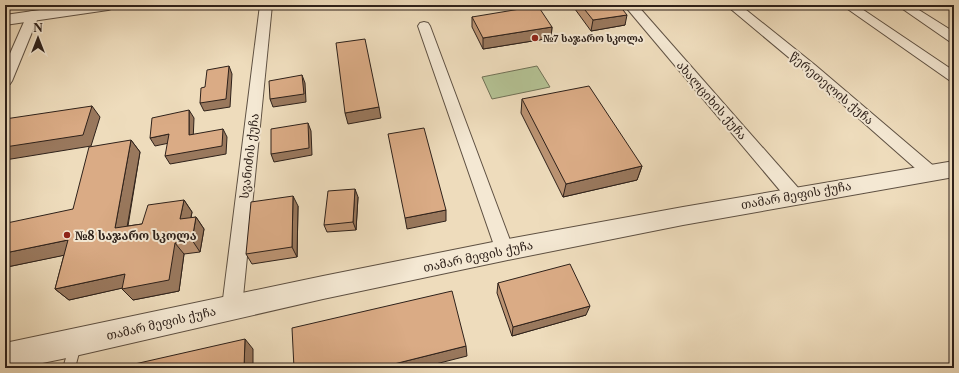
<svg xmlns="http://www.w3.org/2000/svg" width="959" height="373" viewBox="0 0 959 373" font-family="'Libre Caslon Text','Noto Serif Georgian',serif">
	<rect width="100%" height="100%" fill="#eedcbc"/>
	<filter id="stains"><feTurbulence type="fractalNoise" baseFrequency=".005" numOctaves="4"/><feColorMatrix values="0 0 0 0 .2 0 0 0 0 .09 0 0 0 0 .02 0 0 0 .5 -.17"/></filter>
	<radialGradient id="worn" r=".72"><stop offset=".6" stop-color="#630" stop-opacity="0"/><stop offset="1" stop-color="#630" stop-opacity=".3"/></radialGradient>
	<path fill="#b4c294" stroke="#717257" d="M537 66 550 87 492 99 482 77Z"/>
	<g fill="none" stroke-linecap="round" stroke-linejoin="round">
		<g stroke="#5e5042" stroke-width="2">
			<path id="service" d="M75 340 79 341 81 345 75 368H63L71 341Z"/>
		</g>
		<g stroke="#5e5042" stroke-width="2">
			<g id="minor">
				<path d="M260 5H272L242 307 239 314 232 316 225 314 222 307Z"/>
				<path d="M624 5H637L800 190 803 195 800 200 794 202 788 200Z"/>
				<path d="M726 5H740L815 65 936 168 938 172 936 176 930 178 924 176 805 71Z"/>
				<path d="M842 5H856L954 71V81L949 80Z"/>
				<path d="M897 5H911L954 32V42L949 41Z"/>
				<path d="M33 11 37 12 39 15 12 81 10 84 5 86V65L27 15 29 12Z"/>
				<path d="M424 22 428 23 430 26 514 251 512 257 505 259 498 257 496 251 418 26 420 23Z"/>
			</g>
		</g>
		<g stroke="#5e5042" stroke-width="2">
			<g id="tertiary">
				<path d="M75 5H116L114 8 108 10 5 25V15Z"/>
				<path d="M954 161V177L683 225 503 261 323 299 62 359 18 368H5V343L323 276 503 240 683 207Z"/>
			</g>
		</g>
		<use href="#service" fill="#f4e8d3" fill-rule="evenodd"/>
		<use href="#minor" fill="#f4e8d3" fill-rule="evenodd"/>
		<use href="#tertiary" fill="#f4e8d3" fill-rule="evenodd"/>
	</g>
	<g fill="#bb9372" stroke="#2e211a">
		<path d="M572 5H619L625 25 591 31Z"/>
		<path d="M472 17 552 27 551 38 483 49 472 27Z"/>
		<path d="M522 99 642 166 637 180 563 197 521 113Z"/>
		<path d="M131 140 140 152 128 226 142 224 184 200 192 212 191 218 196 217 204 229 200 252 184 254 179 291 133 300 122 288 69 300 55 289 64 255 7 267 73 209Z"/>
		<path d="M358 197 356 230 327 232 324 225Z"/>
		<path d="M298 206 297 257 252 264 246 254Z"/>
		<path d="M498 283 586 315 512 336 497 293Z"/>
	</g>
	<g fill="#99785d" stroke="#2e211a">
		<path d="M627 15 625 25 591 31 593 20Z"/>
		<path d="M552 27 551 38 483 49V38Z"/>
		<path d="M229 66 232 74 230 107 204 111 200 103Z"/>
		<path d="M302 75 305 83 306 102 273 107 270 99Z"/>
		<path d="M92 106 100 117 91 146 5 160V147Z"/>
		<path d="M379 107 381 118 348 124 345 113Z"/>
		<path d="M189 110 194 118 193 142 189 135Z"/>
		<path d="M308 123 311 131 312 155 274 162 271 154Z"/>
		<path d="M223 129 227 137 226 154 170 164 165 156Z"/>
		<path d="M169 134 174 142 155 146 150 138Z"/>
		<path d="M131 140 140 152 125 239 115 228Z"/>
		<path d="M642 166 637 180 563 197 566 184Z"/>
		<path d="M355 189 358 197 356 230 353 222Z"/>
		<path d="M293 196 298 206 297 257 292 247Z"/>
		<path d="M184 200 192 212 188 231 180 219Z"/>
		<path d="M446 210V221L407 229 405 218Z"/>
		<path d="M196 217 204 229 200 252 192 240Z"/>
		<path d="M68 240 80 252 7 267 5 272V253Z"/>
		<path d="M175 243 184 254 179 291 133 300 122 289Z"/>
		<path d="M125 274 136 285 69 300 55 289Z"/>
		<path d="M590 306 586 315 512 336 513 327Z"/>
		<path d="M245 339 253 349V368H244Z"/>
		<path d="M466 346 467 356 420 368H378Z"/>
	</g>
	<g fill="#daab85" stroke="#2e211a">
		<path d="M581 5H619L627 15 593 20Z"/>
		<path d="M538 6 552 27 483 38 472 17Z"/>
		<path d="M365 39 379 107 345 113 336 43Z"/>
		<path d="M229 66 226 99 200 103 201 88 205 87 207 70Z"/>
		<path d="M302 75 304 94 270 99 269 81Z"/>
		<path d="M589 86 642 166 566 184 522 99Z"/>
		<path d="M92 106 83 135 5 147V119Z"/>
		<path d="M189 110V135L223 129 222 146 165 156 169 134 150 138 152 118Z"/>
		<path d="M308 123 309 148 271 154V129Z"/>
		<path d="M424 128 446 210 405 218 388 134Z"/>
		<path d="M131 140 115 228 142 224 148 205 184 200 180 219 196 217 192 240 175 243 169 280 122 289 125 274 55 289 68 240 5 253V228L7 223 73 209 89 147Z"/>
		<path d="M355 189 353 222 324 225 328 191Z"/>
		<path d="M293 196 292 247 246 254 251 202Z"/>
		<path d="M570 264 590 306 513 327 498 283Z"/>
		<path d="M452 291 466 346 378 368H294L292 328Z"/>
		<path d="M245 339 244 368H117Z"/>
	</g>
	<g fill="#8f2418" stroke="#f4e8d3" stroke-width="1.5">
		<circle cx="535" cy="38" r="4"/>
		<circle cx="67" cy="235" r="4"/>
	</g>
	<g text-anchor="middle" dominant-baseline="central" stroke-width="4" stroke-linejoin="round" paint-order="stroke">
		<g font-size="10" font-weight="bold" fill="#2e211a" stroke="#f4e8d3" text-anchor="start">
			<text x="543" y="38">№7 საჯარო სკოლა</text>
		</g>
		<g font-size="12" fill="#2e211a" stroke="#f4e8d3">
			<text transform="translate(832 88) rotate(40)">წერეთელის ქუჩა</text>
			<text transform="translate(712 100) rotate(49)">ახალციხის ქუჩა</text>
			<text transform="translate(249 156) rotate(-83)">სვანიძის ქუჩა</text>
			<text transform="translate(796 195) rotate(-10)">თამარ მეფის ქუჩა</text>
			<text transform="translate(478 256) rotate(-12)">თამარ მეფის ქუჩა</text>
			<text transform="translate(161 323) rotate(-13)">თამარ მეფის ქუჩა</text>
		</g>
		<g font-size="12" font-weight="bold" fill="#2e211a" stroke="#f4e8d3" text-anchor="start">
			<text x="75" y="235">№8 საჯარო სკოლა</text>
		</g>
	</g>
	<rect width="959" height="373" fill="none" stroke="#eedcbc" stroke-width="20"/>
	<rect x="6" y="6" width="947" height="361" fill="none" stroke="#2e211a" stroke-width="2"/>
	<rect x="10" y="10" width="939" height="353" fill="none" stroke="#2e211a"/>
	<g transform="translate(38 38)" stroke="#f4e8d3" stroke-width="3" paint-order="stroke">
	<path d="M0-3L7 15L0 10L-7 15Z" fill="#2e211a"/>
	<text y="-6" font-size="11" font-weight="bold" text-anchor="middle" fill="#2e211a">N</text>
	</g>
	<rect width="100%" height="100%" filter="url(#stains)"/>
	<rect width="100%" height="100%" fill="url(#worn)"/>
</svg>
